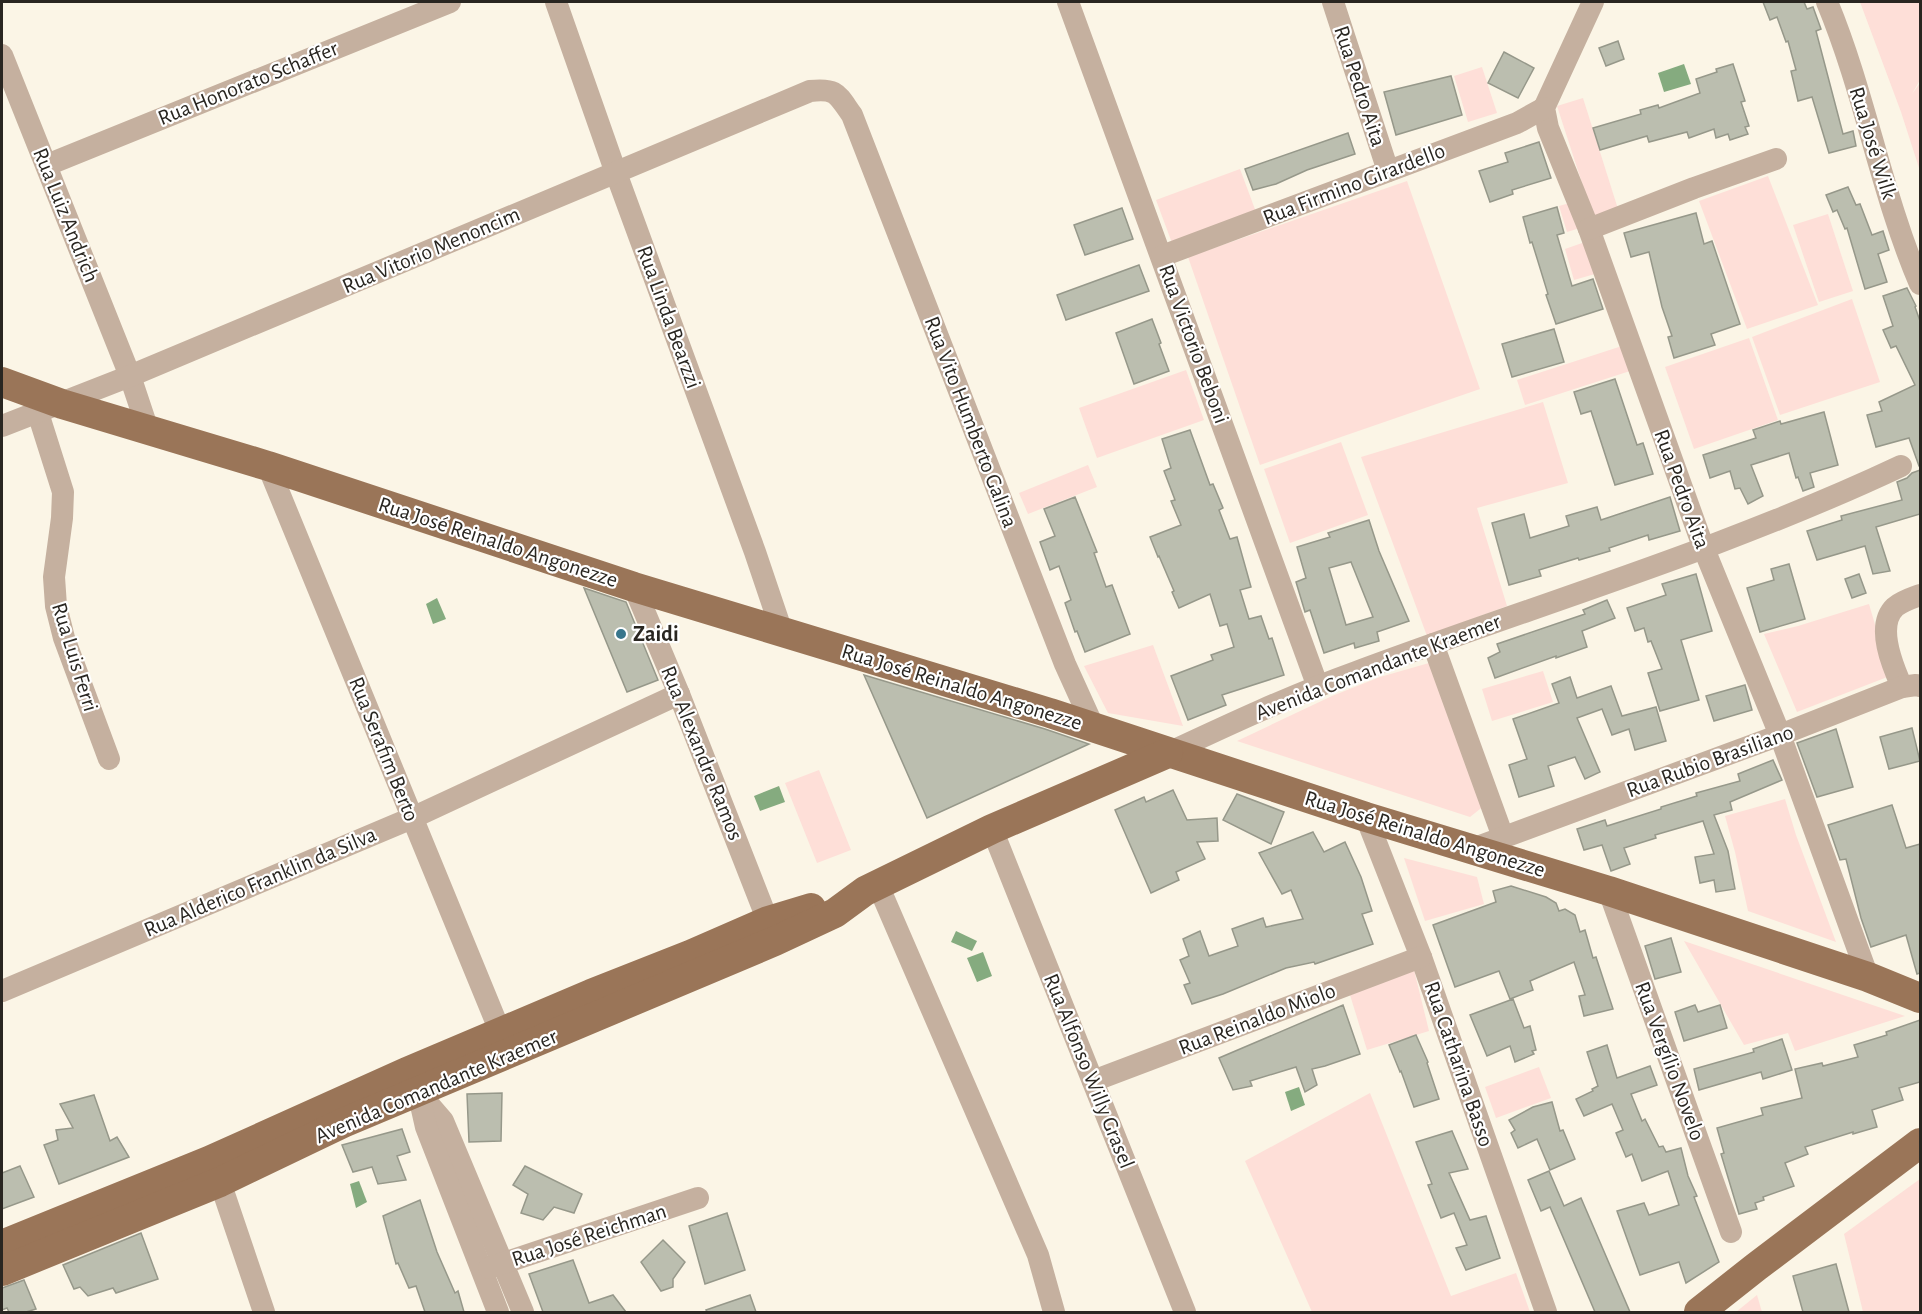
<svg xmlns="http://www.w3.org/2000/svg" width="1922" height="1314" viewBox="0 0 1922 1314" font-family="'Alegreya Sans',sans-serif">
	<rect width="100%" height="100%" fill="#fbf5e6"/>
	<g fill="#fedfd8">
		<path d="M1860 2H1920V80L1912 94 1920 83V171L1901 112Z"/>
		<path d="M1482 67 1497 113 1468 122 1454 76Z"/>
		<path d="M1583 98 1618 209 1593 217 1557 106Z"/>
		<path d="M1240 169 1256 212 1172 243 1156 200Z"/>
		<path d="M1768 176 1818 305 1747 329 1699 201Z"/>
		<path d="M1407 181 1480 389 1260 465 1188 257Z"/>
		<path d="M1573 202 1580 228 1567 232 1559 206Z"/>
		<path d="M1828 214 1853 291 1819 302 1793 225Z"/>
		<path d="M1585 242 1595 274 1574 280 1565 249Z"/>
		<path d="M1852 299 1880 382 1780 415 1752 337Z"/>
		<path d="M1749 338 1778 420 1694 449 1665 367Z"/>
		<path d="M1622 346 1630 371 1525 405 1517 380Z"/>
		<path d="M1186 370 1204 420 1097 458 1079 408Z"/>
		<path d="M1543 402 1568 483 1477 508 1507 606 1427 636 1361 457Z"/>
		<path d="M1341 442 1368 515 1290 543 1264 469Z"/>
		<path d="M1088 465 1097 487 1028 514 1019 493Z"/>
		<path d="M1869 604 1890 676 1797 712 1764 634 1798 626Z"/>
		<path d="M1153 645 1183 726 1108 713 1084 666Z"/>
		<path d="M1429 663 1485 805 1470 817 1237 741 1332 696 1380 677Z"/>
		<path d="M1543 671 1553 702 1492 721 1482 689Z"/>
		<path d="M819 770 851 850 817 863 785 783Z"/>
		<path d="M1785 799 1796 835 1836 942 1748 911 1735 852 1725 816Z"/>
		<path d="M1404 858 1477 877 1484 904 1425 921Z"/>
		<path d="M1684 941 1905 1016 1795 1051 1788 1033 1744 1045Z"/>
		<path d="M1414 970 1429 1031 1367 1050 1350 995Z"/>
		<path d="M1539 1067 1551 1098 1496 1118 1485 1087Z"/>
		<path d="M1370 1093 1451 1296 1516 1273 1530 1312H1312L1245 1161Z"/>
		<path d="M1920 1179V1312H1863L1844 1234Z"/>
		<path d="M1757 1295 1762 1312H1736Z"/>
	</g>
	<g fill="#85ab7f">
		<path d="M1684 64 1691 84 1664 92 1658 73Z"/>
		<path d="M437 598 446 619 433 624 426 604Z"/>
		<path d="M779 786 785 802 760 811 754 796Z"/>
		<path d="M956 931 977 941 972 951 951 942Z"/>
		<path d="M983 952 992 976 977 982 967 958Z"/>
		<path d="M1299 1087 1305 1105 1291 1111 1285 1092Z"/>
		<path d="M359 1181 367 1202 356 1208 350 1184Z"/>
	</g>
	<g fill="#bbbeaf" stroke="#96988a" stroke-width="1.5" fill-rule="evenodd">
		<path d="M1763 2H1804L1807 9 1813 7 1821 29 1816 31 1843 134 1853 131 1856 146 1829 153 1812 97 1798 101 1791 71 1796 70 1788 41 1786 42 1777 17 1770 20Z"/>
		<path d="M1618 41 1624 59 1606 66 1599 48Z"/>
		<path d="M1504 52 1534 68 1518 98 1488 83Z"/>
		<path d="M1733 64 1745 101 1741 102 1749 126 1745 127 1748 134 1730 140 1728 134 1716 138 1714 129 1689 138 1687 132 1649 142 1647 136 1600 150 1593 128 1641 114 1640 110 1658 105 1659 108 1700 93 1696 79 1717 72 1716 69Z"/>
		<path d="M1451 76 1462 115 1396 135 1384 92Z"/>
		<path d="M1348 133 1355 154 1307 170 1276 184 1253 190 1245 169Z"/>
		<path d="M1539 142 1551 178 1512 190 1513 194 1490 202 1479 171 1508 162 1505 153Z"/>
		<path d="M1848 187 1856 205 1860 204 1872 235 1883 231 1889 250 1878 254 1887 282 1865 289 1847 228 1845 229 1837 210 1833 212 1826 195Z"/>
		<path d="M1557 207 1564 233 1557 235 1572 286 1593 279 1603 309 1556 324 1546 295 1548 294 1532 242 1530 243 1523 217Z"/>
		<path d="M1122 208 1133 239 1085 255 1074 225Z"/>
		<path d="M1696 213 1704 244 1712 241 1740 324 1711 334 1715 345 1674 358 1668 337 1672 336 1662 307 1649 252 1631 257 1624 233Z"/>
		<path d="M1139 265 1149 291 1066 320 1057 295Z"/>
		<path d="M1907 288 1916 306 1915 307 1920 321V466H1919L1909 438 1876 447 1867 415 1882 411 1879 402 1915 385 1896 346 1891 348 1883 330 1893 326 1883 296Z"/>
		<path d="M1152 319 1161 343 1159 344 1169 371 1134 384 1116 333Z"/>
		<path d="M1554 329 1564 362 1512 377 1502 344Z"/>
		<path d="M1615 379 1637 445 1643 443 1653 474 1615 485 1591 411 1581 414 1574 392Z"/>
		<path d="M1824 412 1838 465 1810 473 1814 487 1803 491 1798 477 1796 478 1789 453 1751 465 1763 496 1748 504 1740 488 1735 489 1730 471 1710 478 1703 455 1756 438 1753 430 1780 421 1781 424Z"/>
		<path d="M1190 430 1210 485 1213 484 1223 508 1219 510 1230 539 1237 537 1251 587 1240 590 1249 619 1261 616 1269 639 1272 638 1284 675 1222 695 1226 705 1188 720 1171 676 1213 660 1211 655 1234 647 1227 624 1220 626 1210 594 1179 608 1172 592 1174 591 1159 556 1158 557 1150 537 1181 525 1171 501 1175 500 1164 471 1171 468 1162 439Z"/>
		<path d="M1920 470V514L1876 527 1890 571 1873 574 1865 546 1817 560 1807 531 1842 520 1841 516 1902 500 1897 482 1907 478 1912 473Z"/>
		<path d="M1075 497 1097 552 1094 553 1106 587 1112 585 1130 634 1085 652 1077 631 1075 632 1065 603 1071 600 1059 566 1050 570 1040 542 1055 536 1044 509Z"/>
		<path d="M1670 497 1680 531 1649 540 1648 535 1609 548 1610 551 1579 560 1578 558 1539 570 1541 576 1509 585 1492 523 1524 514 1530 538 1569 526 1566 516 1597 507 1601 520Z"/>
		<path d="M1369 520 1379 551 1409 621 1377 632 1379 641 1355 648 1354 643 1324 653 1310 610 1305 612 1296 582 1306 578 1297 547 1330 537 1328 533ZM1351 562 1373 617 1346 625 1329 568Z"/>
		<path d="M1789 564 1805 619 1760 632 1747 588 1774 580 1771 569Z"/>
		<path d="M1696 574 1712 631 1681 640 1699 700 1660 711 1648 673 1662 669 1651 641 1648 642 1644 628 1635 631 1627 608 1666 595 1662 584Z"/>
		<path d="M1859 574 1866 593 1852 598 1845 579Z"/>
		<path d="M584 588 626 602 658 680 627 692Z"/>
		<path d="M1607 600 1615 618 1582 631 1587 647 1556 658V656L1495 678 1488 658 1500 652 1497 644 1585 614 1583 610Z"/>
		<path d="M864 675 1045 729 1089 744 927 818Z"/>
		<path d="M1570 677 1577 698 1611 686 1622 716 1656 707 1666 741 1635 750 1629 729 1612 735 1602 709 1577 718 1600 772 1585 779 1575 757 1548 766 1554 786 1519 797 1509 765 1527 759 1513 719 1559 703 1552 684Z"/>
		<path d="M1745 685 1752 710 1714 721 1706 696Z"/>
		<path d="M1912 728 1920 761 1889 769 1880 737Z"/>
		<path d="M1836 729 1853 787 1817 797 1797 743Z"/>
		<path d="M1773 760 1782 780 1730 802 1732 810 1714 815 1728 851 1735 889 1716 892 1714 880 1700 883 1695 857 1714 854 1703 821 1655 835 1656 838 1624 848 1630 864 1611 871 1602 845 1584 850 1577 829 1605 820 1607 826 1661 809V807L1697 796 1696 793 1740 781 1738 774Z"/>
		<path d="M1173 790 1187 820 1217 818 1218 841 1197 842 1205 859 1176 872 1179 880 1151 893 1115 810 1144 797 1146 802Z"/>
		<path d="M1237 794 1284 812 1271 844 1223 820Z"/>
		<path d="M1892 805 1906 848 1920 844V973L1917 974 1906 935 1871 947 1861 918 1846 859 1840 860 1828 825Z"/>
		<path d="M1313 832 1324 852 1345 842 1361 877 1372 911 1362 914 1373 944 1315 964 1314 962 1286 968 1223 994 1192 1004 1184 985 1190 983 1180 960 1189 956 1183 939 1200 931 1209 956 1238 946 1232 929 1263 918 1266 927 1303 919 1291 890 1282 894 1259 853Z"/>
		<path d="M1511 886 1546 897 1556 903 1559 911 1565 909 1575 915 1580 932 1585 930 1593 958 1596 957 1613 1009 1584 1016 1579 996 1585 995 1574 962 1530 981 1533 990 1510 999 1499 971 1455 987 1433 925 1496 902 1493 891Z"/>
		<path d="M1671 938 1681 972 1655 979 1645 946Z"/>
		<path d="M1513 999 1524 1028 1530 1026 1536 1050 1532 1051 1534 1054 1515 1062 1510 1046 1487 1056 1470 1015Z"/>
		<path d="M1343 1005 1360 1054 1325 1066 1312 1069 1317 1085 1305 1092 1296 1067 1250 1081 1252 1086 1233 1090 1219 1058Z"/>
		<path d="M1695 1005 1698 1012 1720 1005 1727 1028 1684 1041 1675 1012Z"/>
		<path d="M1920 1020V1082L1899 1088 1903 1100 1872 1110 1877 1127 1853 1134V1132L1805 1147 1808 1154 1785 1163 1794 1186 1763 1197 1764 1200 1755 1203 1757 1209 1739 1214 1721 1154 1724 1153 1717 1128 1763 1115 1761 1108 1802 1098 1795 1069 1822 1063 1823 1066 1858 1057 1854 1045 1887 1035 1886 1032Z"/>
		<path d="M1416 1035 1428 1062 1427 1063 1439 1099 1414 1107 1401 1071 1400 1072 1389 1045Z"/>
		<path d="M1782 1039 1792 1070 1763 1079 1761 1072 1699 1090 1694 1069 1754 1052 1753 1049Z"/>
		<path d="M1607 1045 1617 1078 1650 1066 1657 1085 1631 1094 1642 1121 1645 1119 1659 1147 1663 1146 1666 1152 1681 1148 1688 1176 1697 1196 1694 1197 1719 1262 1686 1283 1679 1262 1640 1275 1617 1211 1644 1203 1649 1215 1679 1205 1668 1171 1642 1181 1632 1154 1626 1157 1616 1133 1623 1130 1612 1104 1584 1116 1576 1099 1593 1091 1592 1089 1598 1086 1587 1052Z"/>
		<path d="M502 1093 501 1141 469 1142 467 1094Z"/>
		<path d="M94 1095 110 1141 117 1137 129 1157 59 1184 44 1145 58 1140 56 1130 73 1128 60 1104Z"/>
		<path d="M1552 1102 1560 1131 1563 1130 1575 1159 1550 1170 1537 1139 1518 1148 1511 1133 1515 1130 1509 1120 1533 1107Z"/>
		<path d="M402 1129 410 1152 397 1156 406 1180 378 1184 372 1167 353 1172 342 1145Z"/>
		<path d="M1452 1131 1468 1169 1449 1173 1470 1220 1486 1216 1500 1258 1466 1270 1456 1248 1467 1245 1454 1213 1441 1218 1428 1185 1432 1184 1416 1142Z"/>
		<path d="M20 1166 34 1197 2 1209V1173Z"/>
		<path d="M525 1166 582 1194 574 1213 554 1207 543 1220 521 1213 528 1194 513 1185Z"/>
		<path d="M1549 1171 1564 1206 1581 1198 1630 1312H1595L1550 1207 1541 1211 1528 1180Z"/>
		<path d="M420 1200 437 1252 455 1293 458 1291 464 1312H425L416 1286 409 1288 398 1263 396 1264 383 1216Z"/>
		<path d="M727 1213 745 1270 705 1284 689 1226Z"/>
		<path d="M141 1233 158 1279 116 1293 113 1288 88 1296 80 1287 74 1289 63 1265Z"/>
		<path d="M663 1240 685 1262 673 1279V1287L661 1291 641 1262Z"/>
		<path d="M573 1260 589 1303 613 1295 626 1312H543L529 1274Z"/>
		<path d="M1836 1264 1849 1312H1803L1793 1276Z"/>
		<path d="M24 1280 36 1309 26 1312H9L7 1308 2 1310V1288Z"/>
		<path d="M750 1295 756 1312H707L706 1310Z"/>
	</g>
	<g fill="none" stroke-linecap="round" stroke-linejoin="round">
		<g stroke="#c5b09f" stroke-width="22">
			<path d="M556 2 616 173 755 552 782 632"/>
			<path d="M1068 2 1318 687"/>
			<path d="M1333 2 1388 171"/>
			<path d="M1593 2 1544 108 1548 128 1589 229 1704 549 1780 735 1868 977"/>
			<path d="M1827 2C1865 93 1881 193 1920 284"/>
			<path d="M2 55 130 376 148 430"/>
			<path d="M47 165 450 2"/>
			<path d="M1589 229 1694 188 1776 159"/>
			<path d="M1162 256 1517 123 1544 108"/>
			<path d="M38 413 63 492 62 518 54 577 56 606 64 638 109 759"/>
			<path d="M2 426 130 376 810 91C837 88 837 94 852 115L1065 664 1094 728"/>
			<path d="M268 466 506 1046"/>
			<path d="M634 587 679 694 773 934"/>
			<path d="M1433 644 1503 837"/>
			<path d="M1902 687C1893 667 1875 626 1895 607 1902 601 1912 598 1920 595"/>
			<path d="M1168 753C1230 724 1292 695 1356 672 1538 604 1725 549 1901 466"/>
			<path d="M1366 817 1421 957 1546 1312"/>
			<path d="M992 829 1185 1312"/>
			<path d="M1472 849 1780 735 1902 687 1916 685 1920 686"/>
			<path d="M878 885 1038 1255 1054 1312"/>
			<path d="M1609 891 1731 1232"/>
			<path d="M2 991 412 818 679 694"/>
			<path d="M411 1078 418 1092 443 1121 523 1312"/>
			<path d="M1093 1081 1421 957"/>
			<path d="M419 1096 426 1127 498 1312"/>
			<path d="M214 1170 220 1182 264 1312"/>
			<path d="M489 1268 698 1198"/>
		</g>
		<g stroke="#9a7558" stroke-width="30">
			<path d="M2 382 62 404 268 466 634 587 1050 713 1366 817 1609 891 1868 977 1920 998"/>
			<path d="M2 1245 209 1161 407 1072 591 994 690 955 768 921 811 908"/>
			<path d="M2 1271 220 1182 343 1123 775 941 835 913 865 891 992 829 1168 753"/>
			<path d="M1699 1312 1756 1267 1920 1143"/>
		</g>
	</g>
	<circle fill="#38768c" stroke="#fff" stroke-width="2" cx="621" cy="634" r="6"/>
	<g text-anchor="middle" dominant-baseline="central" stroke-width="4.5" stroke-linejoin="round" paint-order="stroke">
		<g font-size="22" fill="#292621" stroke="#fff">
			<text transform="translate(248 83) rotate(-22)">Rua Honorato Schaffer</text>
			<text transform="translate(1360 86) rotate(72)">Rua Pedro Aita</text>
			<text transform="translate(1873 143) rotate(73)">Rua José Wilk</text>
			<text transform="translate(1354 184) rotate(-21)">Rua Firmino Girardello</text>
			<text transform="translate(66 215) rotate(68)">Rua Luiz Andrich</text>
			<text transform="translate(431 250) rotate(-23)">Rua Vitorio Menoncim</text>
			<text transform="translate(669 317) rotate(70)">Rua Linda Bearzzi</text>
			<text transform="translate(1194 344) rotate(70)">Rua Victorio Beboni</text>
			<text transform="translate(971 422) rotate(69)">Rua Vito Humberto Galina</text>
			<text transform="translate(1682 489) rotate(70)">Rua Pedro Aita</text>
			<text transform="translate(498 542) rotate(18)">Rua José Reinaldo Angonezze</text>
			<text transform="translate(75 657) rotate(73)">Rua Luis Ferri</text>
			<text transform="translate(1378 667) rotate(-21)">Avenida Comandante Kraemer</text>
			<text transform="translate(962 687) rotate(17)">Rua José Reinaldo Angonezze</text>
			<text transform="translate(384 749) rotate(68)">Rua Serafim Berto</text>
			<text transform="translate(702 753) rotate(68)">Rua Alexandre Ramos</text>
			<text transform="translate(1710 761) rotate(-20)">Rua Rubio Brasiliano</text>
			<text transform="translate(1425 834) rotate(17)">Rua José Reinaldo Angonezze</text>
			<text transform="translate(260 882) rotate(-23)">Rua Alderico Franklin da Silva</text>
			<text transform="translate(1257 1019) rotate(-21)">Rua Reinaldo Miolo</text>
			<text transform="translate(1670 1061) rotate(70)">Rua Vergílio Novelo</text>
			<text transform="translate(1459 1064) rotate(71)">Rua Catharina Basso</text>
			<text transform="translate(1089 1071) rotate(68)">Rua Alfonso Willy Grasel</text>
			<text transform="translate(436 1086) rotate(-23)">Avenida Comandante Kraemer</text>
			<text transform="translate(589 1235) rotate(-18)">Rua José Reichman</text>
		</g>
		<g font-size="22" font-weight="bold" fill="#292621" stroke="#fff" text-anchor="start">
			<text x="633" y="634">Zaidi</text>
		</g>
	</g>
	<rect width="1922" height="1314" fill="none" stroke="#292621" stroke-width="6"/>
</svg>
